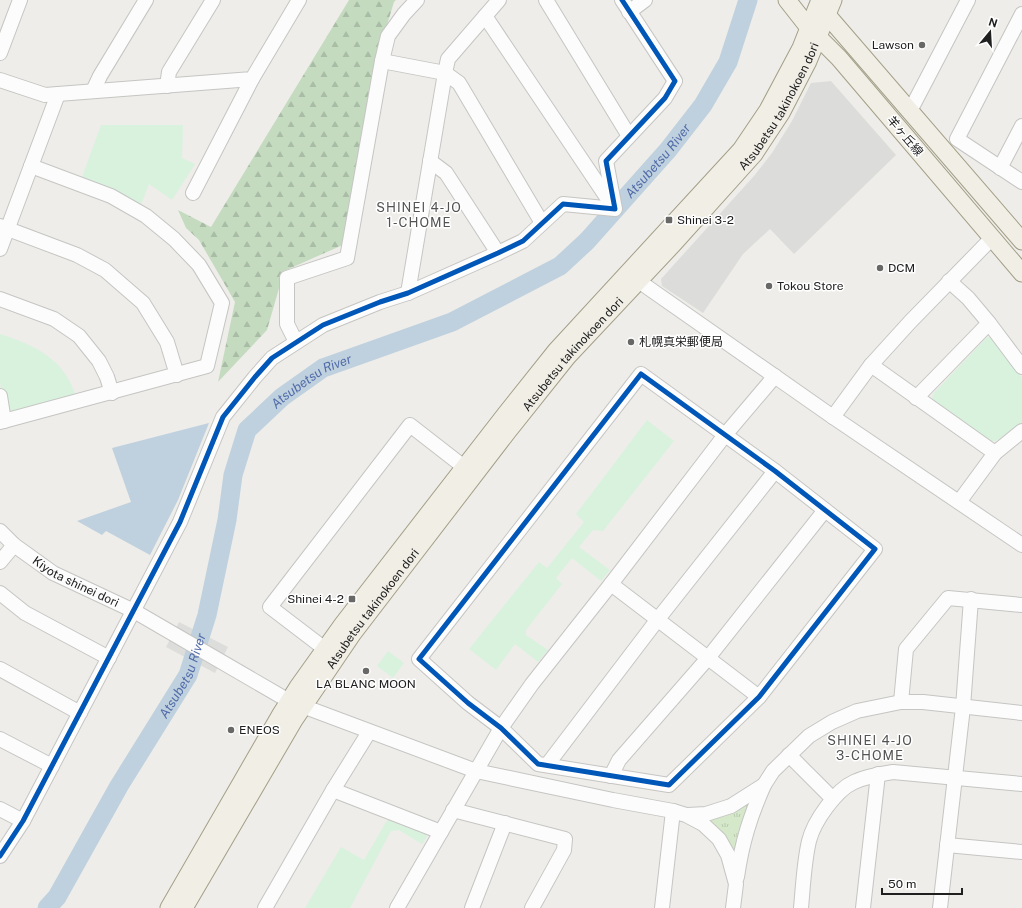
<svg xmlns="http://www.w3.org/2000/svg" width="1022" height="908" viewBox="0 0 1022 908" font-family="'Public Sans','Noto Sans JP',sans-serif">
	<defs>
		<pattern id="grass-tufts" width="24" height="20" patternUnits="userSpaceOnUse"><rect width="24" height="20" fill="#d5e9ca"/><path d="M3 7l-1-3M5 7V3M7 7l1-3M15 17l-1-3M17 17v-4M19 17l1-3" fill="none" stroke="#b7c8ad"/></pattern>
		<pattern id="forest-firs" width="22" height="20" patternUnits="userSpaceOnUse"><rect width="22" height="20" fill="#c5dbc0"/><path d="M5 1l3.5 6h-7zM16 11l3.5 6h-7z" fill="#a9bca5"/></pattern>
	</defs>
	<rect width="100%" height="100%" fill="#eeede9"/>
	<path fill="#dcdcda" d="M831 81 896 155 794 254 770 229 743 254 703 313 662 286 661 279 754 176 772 153 792 121 811 83Z"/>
	<path fill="url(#grass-tufts)" d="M746 803 748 806 738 833 735 849 733 850 721 832 709 820Z"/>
	<path fill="url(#forest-firs)" d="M349 0H396L394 2 375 64 345 244 284 271 267 330 218 382 235 302 199 240 186 228 178 210 211 227Z"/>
	<g fill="#d9f2de">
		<path d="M101 125H183L182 158 195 164 172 200 149 184 140 207 82 177Z"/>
		<path d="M0 334C34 345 63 358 75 394L8 412 4 409 0 382Z"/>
		<path d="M987 337 993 338 1022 378V423L996 441H990L932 400 933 394Z"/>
		<path d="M647 420 674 441 603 531 593 530 579 547 610 570 601 581 572 558 556 578 562 584 526 630V635L548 650 538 662 515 644 496 670 469 649 539 562 547 568 584 522 576 514Z"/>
		<path d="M388 651 404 663 393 678 377 666Z"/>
		<path d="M389 819 425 832 427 837 422 844 399 830 391 831 350 908H305L341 847 364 860 386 822Z"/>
	</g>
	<path fill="#bfd1de" d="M209 423 178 500 150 555 106 531 102 535 77 521 131 502 112 448Z"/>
	<path fill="#dddddb" d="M179 622 228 647 215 673 166 647Z"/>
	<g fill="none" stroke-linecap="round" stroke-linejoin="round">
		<path stroke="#bfd1de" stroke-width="19" id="s1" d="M47 908 57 897 119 786 188 675 207 615 227 520 233 475 247 430 282 397 323 368 452 322 560 266 587 241 668 150 703 105 728 62 748 0"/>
		<g stroke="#c5c5c3" stroke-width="16">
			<g id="minor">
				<path d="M546 0 629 136"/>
				<path d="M629 12 645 0"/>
				<path d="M1022 14 957 139 1022 182"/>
				<path d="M485 16 612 205"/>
				<path d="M0 53 20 0"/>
				<path d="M382 61 445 73 459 83 542 223"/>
				<path d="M0 80 45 95 252 79 299 0"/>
				<path d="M167 86 169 72 213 0"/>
				<path d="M93 91 100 76 146 0"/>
				<path d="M910 111 968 0"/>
				<path d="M430 161 446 173 498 253"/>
				<path d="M1000 168 1022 126"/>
				<path d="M193 193 252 79"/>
				<path d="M0 226 77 255 105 270 143 303 167 342 177 375"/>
				<path d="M0 249 58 94"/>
				<path d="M630 275 833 417 1022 545"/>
				<path d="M949 281 968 298 989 323 1022 367"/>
				<path d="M408 293 445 73 448 59 499 0"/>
				<path d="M0 299 54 319 79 336 99 361 107 377 112 393"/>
				<path d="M296 342 287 324V278L347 258 382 61 388 36 404 14 417 0"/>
				<path d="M871 365 995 453"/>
				<path d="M641 374 775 471 875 549 759 697 669 785 538 764 501 728 468 703 419 659Z"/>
				<path d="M0 396 4 421"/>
				<path d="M916 398 989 323"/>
				<path d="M833 417 871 365 910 322 992 238"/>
				<path d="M0 422 207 366 222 303 199 265 174 239 146 216 111 196 31 166"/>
				<path d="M959 502 995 453 1022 431"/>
				<path id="s2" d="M0 531 14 545 53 573 134 611 289 701 476 771 613 800 673 811 686 815 703 824 719 839 728 855 736 884 733 908"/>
				<path d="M0 562 14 545"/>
				<path d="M611 584 759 697"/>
				<path d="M0 593 25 613 109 658"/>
				<path d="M325 649 270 607 410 425 464 467"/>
				<path d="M0 669 80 713"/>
				<path d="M901 702 906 649 948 598 1022 605"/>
				<path d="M0 739 52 766"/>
				<path d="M789 755 833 799"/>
				<path d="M547 765 658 619 775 471"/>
				<path d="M611 776 619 760 708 658 825 510"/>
				<path d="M333 790 441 832"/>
				<path d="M0 809 23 821"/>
				<path d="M453 810 565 839 564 850 532 908"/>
				<path d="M688 815 706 814 731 806 764 785 773 771 809 736 832 722 857 711 901 702H923L1022 713"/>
				<path d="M947 845 1022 852"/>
				<path d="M0 856 23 821 180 522 223 417 255 377 272 358 323 325 380 302 408 293 498 253 523 241 563 204 615 209 606 161 665 98 675 81 622 0"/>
				<path d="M737 877C742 842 750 817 764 785"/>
				<path d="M265 908 333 790 369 732"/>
				<path d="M397 908 501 728 532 684 611 584 725 435 775 376"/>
				<path d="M472 908 505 823"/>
				<path d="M662 908 673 811"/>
				<path d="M801 908C803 887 804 862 809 841 814 821 836 790 854 782 867 776 880 774 893 772L1022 784"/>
				<path d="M863 908 878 774"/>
				<path d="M940 908 963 707 971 599"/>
			</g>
		</g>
		<g stroke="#a39f87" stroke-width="19">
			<g id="major">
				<path d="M787 0 809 28 839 58 1022 273"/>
				<path d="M821 8 1022 241"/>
				<path d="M169 908 281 714 298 687 343 624 505 415 556 351 741 150 768 110 801 48 820 0"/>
				<path id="s3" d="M184 908 294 720 353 633 508 431 567 357 674 243 754 154 781 113 808 61 833 0"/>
			</g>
		</g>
		<use href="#minor" stroke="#fcfcfc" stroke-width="14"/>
		<use href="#major" stroke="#f1eee6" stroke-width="17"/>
		<g stroke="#fff" stroke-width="8">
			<g id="cycleway">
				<path d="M641 374 775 471 875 549 759 697 669 785 538 764 501 728 468 703 419 659Z"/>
				<path d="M0 856 23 821 180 522 223 417 255 377 272 358 323 325 380 302 408 293 498 253 523 241 563 204 615 209 606 161 665 98 675 81 622 0"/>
			</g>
		</g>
		<use href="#cycleway" stroke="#0057b8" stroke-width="5"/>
	</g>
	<g fill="#686866" stroke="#fff" stroke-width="1.5">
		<circle cx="922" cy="45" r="4"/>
		<rect x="665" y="216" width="8" height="8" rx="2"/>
		<circle cx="880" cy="268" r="4"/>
		<circle cx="769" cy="286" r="4"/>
		<circle cx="631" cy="342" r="4"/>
		<rect x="348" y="595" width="8" height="8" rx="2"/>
		<circle cx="366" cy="671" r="4"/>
		<circle cx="231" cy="730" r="4"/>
	</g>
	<g text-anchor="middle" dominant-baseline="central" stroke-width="3" stroke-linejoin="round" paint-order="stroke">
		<g font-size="12" fill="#202020" stroke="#fff" text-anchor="start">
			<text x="914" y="45" text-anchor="end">Lawson</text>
			<text x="677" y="220">Shinei 3-2</text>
			<text x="888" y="268">DCM</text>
			<text x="777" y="286">Tokou Store</text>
			<text x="639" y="342">札幌真栄郵便局</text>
			<text x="344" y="599" text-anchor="end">Shinei 4-2</text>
			<text x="366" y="684" text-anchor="middle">LA BLANC MOON</text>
			<text x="239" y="730">ENEOS</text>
		</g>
		<g font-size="12" fill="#202020" stroke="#fff">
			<text stroke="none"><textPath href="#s3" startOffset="1002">Atsubetsu takinokoen dori</textPath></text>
			<text transform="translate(905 136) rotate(50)">羊ヶ丘線</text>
			<text stroke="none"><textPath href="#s3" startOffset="678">Atsubetsu takinokoen dori</textPath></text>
			<text stroke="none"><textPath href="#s2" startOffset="92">Kiyota shinei dori</textPath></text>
			<text stroke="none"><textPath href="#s3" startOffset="354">Atsubetsu takinokoen dori</textPath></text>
		</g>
		<g font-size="13" font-style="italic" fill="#526ca9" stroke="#fff">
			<text stroke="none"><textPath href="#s1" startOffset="1026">Atsubetsu River</textPath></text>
			<text stroke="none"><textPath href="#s1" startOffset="607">Atsubetsu River</textPath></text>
			<text stroke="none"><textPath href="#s1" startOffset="270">Atsubetsu River</textPath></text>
		</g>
		<g font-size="13" letter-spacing="1" fill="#535353" stroke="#fff">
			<text x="419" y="207">SHINEI 4-JO<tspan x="419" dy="15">1-CHOME</tspan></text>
			<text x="870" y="740">SHINEI 4-JO<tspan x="870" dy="15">3-CHOME</tspan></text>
		</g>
	</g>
	<g transform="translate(990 32) rotate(18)" stroke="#ffffff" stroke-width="3" paint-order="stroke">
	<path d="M0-3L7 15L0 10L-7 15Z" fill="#202020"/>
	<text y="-6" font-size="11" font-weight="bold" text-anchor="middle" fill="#202020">N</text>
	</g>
	<path d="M882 888v6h80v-6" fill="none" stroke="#202020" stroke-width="2"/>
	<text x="888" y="888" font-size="12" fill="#202020" stroke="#ffffff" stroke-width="3" paint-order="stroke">50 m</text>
</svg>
